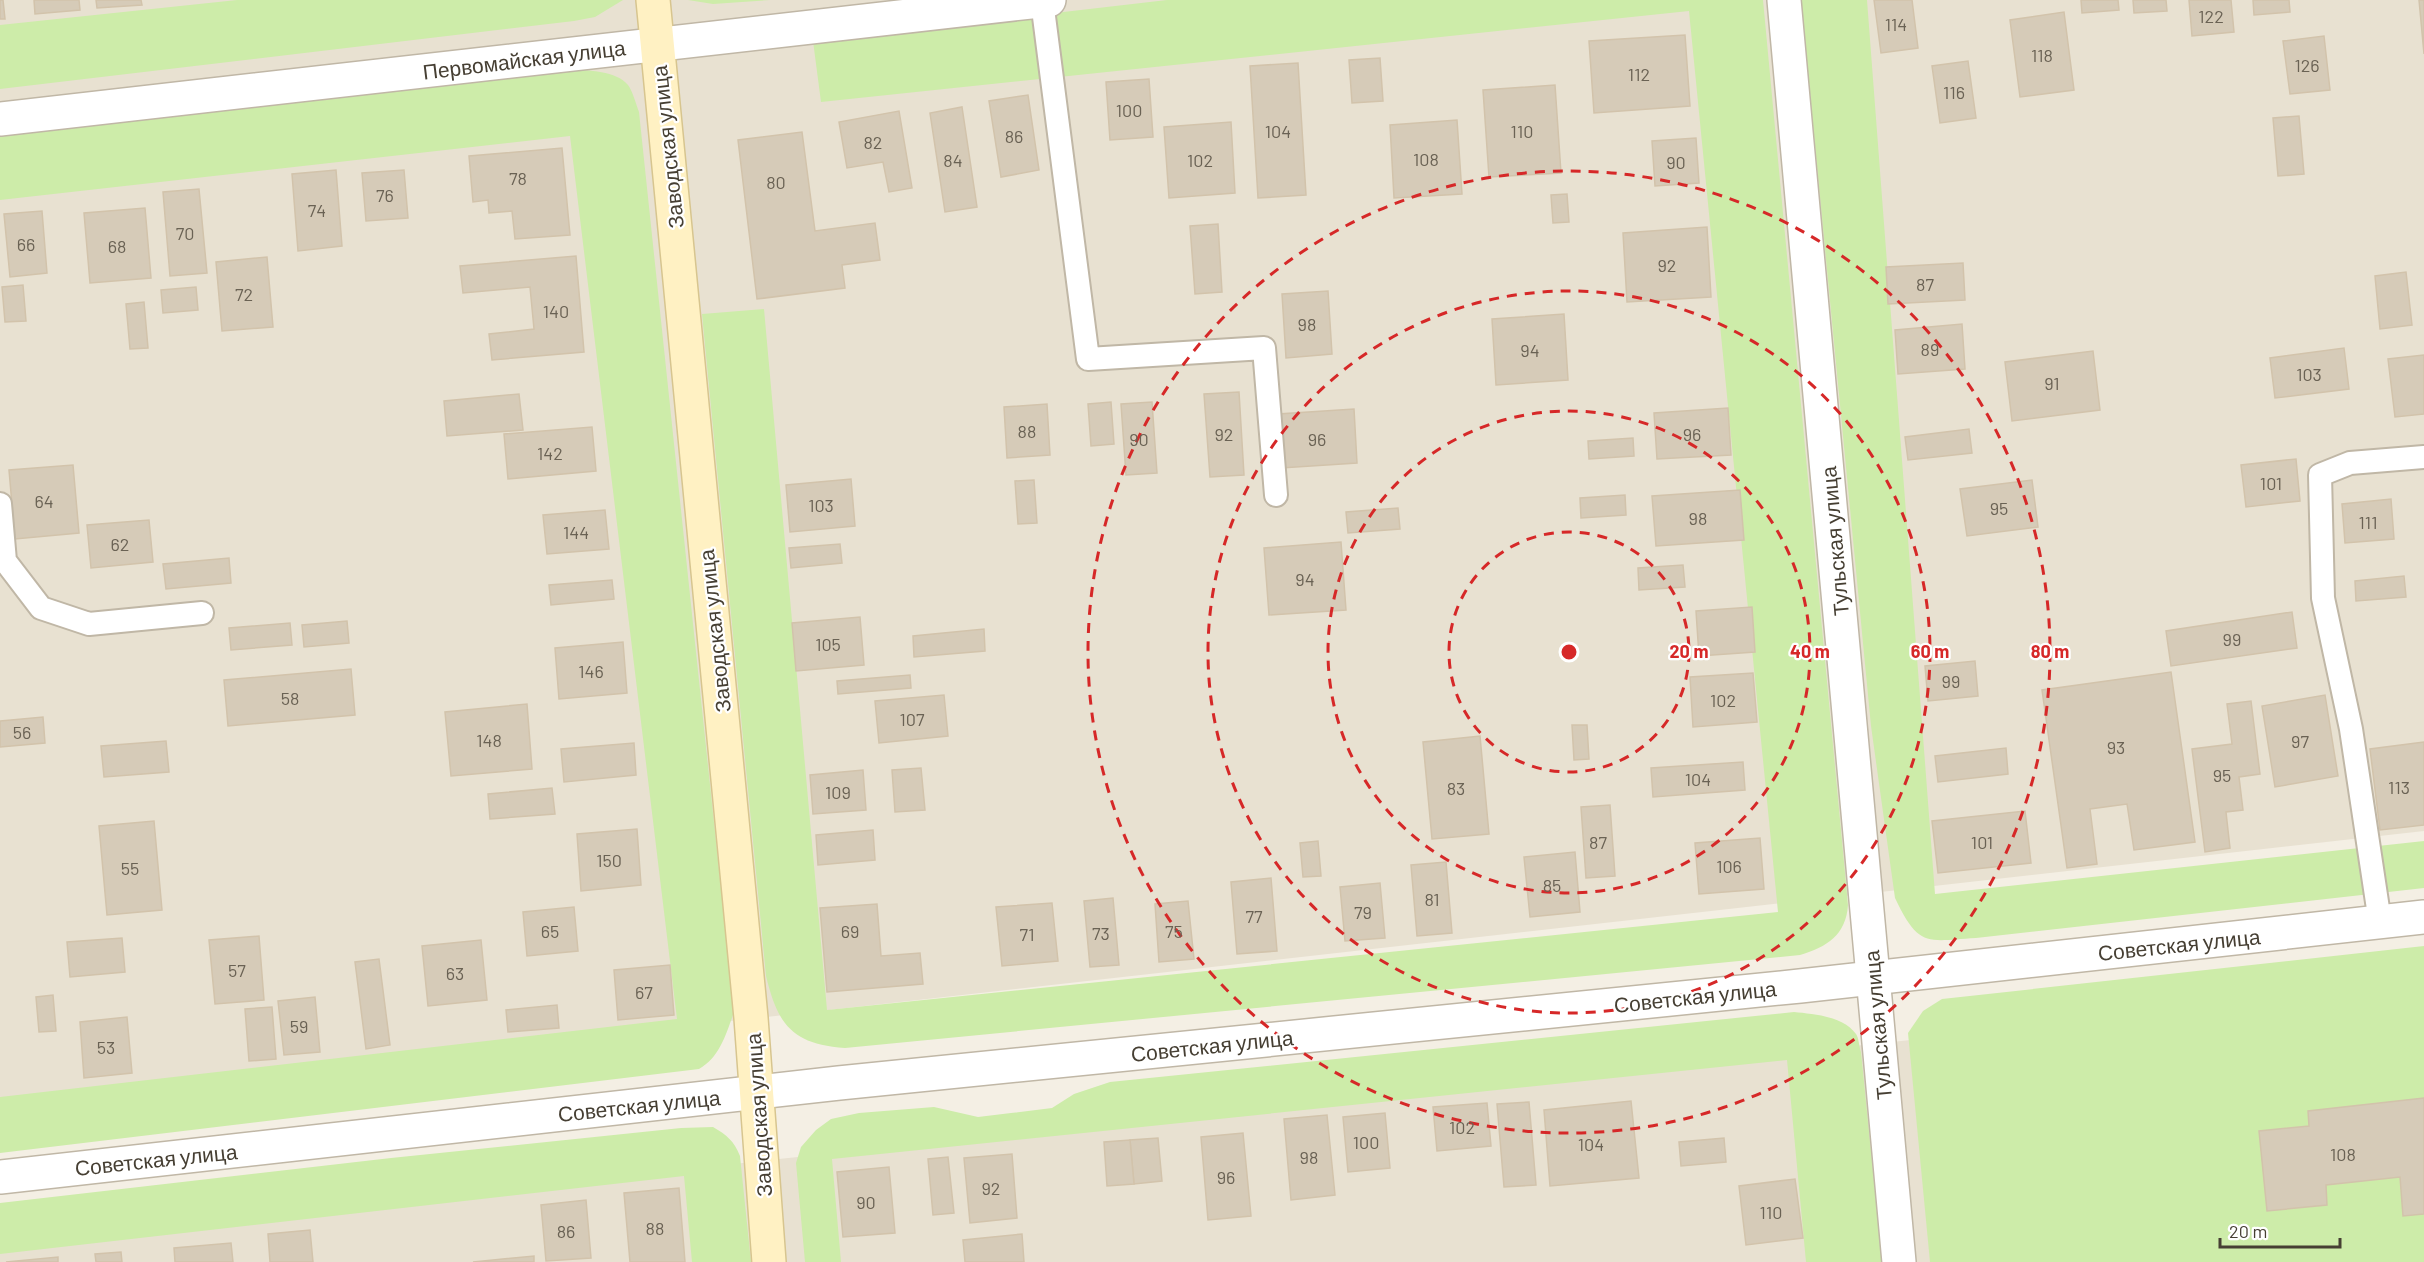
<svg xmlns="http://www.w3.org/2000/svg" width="2424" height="1262" viewBox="0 0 2424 1262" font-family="Barlow,sans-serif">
	<rect width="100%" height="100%" fill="#f4efe4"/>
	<g fill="#e8e1d1">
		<path d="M0 0H2424V831L0 1103Z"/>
		<path d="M2424 986V1262H0V1241Z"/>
	</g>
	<g fill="#cdeca9">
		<path d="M237 0H623L595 17 574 21 0 89V25Z"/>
		<path d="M688 0H770L713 4Z"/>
		<path d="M1167 0H1763L1848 905C1846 935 1827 947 1800 955L845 1048C792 1044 778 1025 766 976L702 314 764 309 827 1010 1778 912 1689 11 821 102 813 41Z"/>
		<path d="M1801 0H1867L1935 894 2424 841V888L1976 938C1926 941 1919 948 1895 898L1871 726Z"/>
		<path d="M563 70C581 70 615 69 628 85 633 92 636 104 639 112L734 1012C726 1034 720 1057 699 1069L0 1153V1097L677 1019 570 136 0 200V133Z"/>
		<path d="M2424 946V1262H1930L1908 1033 1923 1011 1942 999Z"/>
		<path d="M1794 1012C1813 1014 1843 1016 1856 1034 1859 1038 1859 1047 1861 1052L1882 1262H1806L1787 1060 832 1159 841 1262H805L796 1163 801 1147 816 1130 831 1119 859 1113 934 1107 978 1117 1011 1113 1052 1108 1074 1094 1110 1082Z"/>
		<path d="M713 1127C727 1135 734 1141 740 1156L751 1262H692L684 1176 0 1254V1203L391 1158 681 1128Z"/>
	</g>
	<g fill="#d6cbb8" stroke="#d2c3ab" stroke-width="1.5">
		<path d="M0 0H3L5 19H0Z"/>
		<path d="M34 0H79L80 10 35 14Z"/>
		<path d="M96 0H141L142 5 97 8Z"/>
		<path d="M1874 0H1912L1918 48 1881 53Z"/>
		<path d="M2081 0H2118L2119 10 2082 13Z"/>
		<path d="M2133 0H2166L2167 11 2134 13Z"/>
		<path d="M2189 0H2231L2234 32 2192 36Z"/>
		<path d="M2253 0H2289L2290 12 2254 15Z"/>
		<path d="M2419 0H2424V54Z"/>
		<path d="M2064 12 2074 90 2020 97 2010 20Z"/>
		<path d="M1685 35 1690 106 1594 113 1589 41Z"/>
		<path d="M2324 36 2330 90 2290 94 2283 41Z"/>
		<path d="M1380 58 1383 101 1352 103 1349 60Z"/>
		<path d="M1968 61 1976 118 1940 123 1932 66Z"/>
		<path d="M1298 63 1306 195 1258 198 1250 66Z"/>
		<path d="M1149 79 1153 137 1110 140 1106 82Z"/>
		<path d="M1555 85 1561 173 1489 177 1483 90Z"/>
		<path d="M1028 95 1039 170 1001 177 989 101Z"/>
		<path d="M962 107 977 207 945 212 930 113Z"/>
		<path d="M899 111 912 188 889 192 883 162 847 168 839 122Z"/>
		<path d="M2299 116 2304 174 2278 176 2273 118Z"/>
		<path d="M1457 120 1462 194 1394 198 1390 125Z"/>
		<path d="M1231 122 1235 193 1169 198 1164 127Z"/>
		<path d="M802 132 815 231 875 223 880 260 842 265 845 288 757 299 738 140Z"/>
		<path d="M1696 138 1699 183 1655 186 1652 141Z"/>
		<path d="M562 148 570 235 515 239 512 211 489 213 488 200 473 202 469 156Z"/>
		<path d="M336 170 342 246 298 251 292 174Z"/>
		<path d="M404 170 408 218 366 221 362 173Z"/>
		<path d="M199 189 207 273 170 276 163 192Z"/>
		<path d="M1567 194 1569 222 1553 223 1551 195Z"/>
		<path d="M145 208 151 278 90 283 84 213Z"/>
		<path d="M42 211 47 273 10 277 4 214Z"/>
		<path d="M1218 224 1222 292 1195 294 1190 226Z"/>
		<path d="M1707 227 1711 297 1627 302 1623 233Z"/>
		<path d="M576 256 584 352 492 360 489 334 534 329 530 287 463 293 460 266Z"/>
		<path d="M267 257 273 327 222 331 216 262Z"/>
		<path d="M1963 263 1965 300 1888 304 1886 267Z"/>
		<path d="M2406 272 2412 325 2380 329 2375 276Z"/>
		<path d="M23 285 26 321 5 322 2 287Z"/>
		<path d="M196 287 198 310 163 313 161 290Z"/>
		<path d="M1328 291 1332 354 1286 358 1282 294Z"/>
		<path d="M144 302 148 348 130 349 126 304Z"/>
		<path d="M1564 314 1568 380 1496 385 1492 319Z"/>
		<path d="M1962 324 1965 369 1898 374 1895 330Z"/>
		<path d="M2344 348 2349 389 2275 398 2270 358Z"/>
		<path d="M2093 351 2100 410 2012 421 2005 362Z"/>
		<path d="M2424 355V414L2395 417 2388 359Z"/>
		<path d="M1239 392 1244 475 1210 477 1204 394Z"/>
		<path d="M519 394 523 430 447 436 444 401Z"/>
		<path d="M1111 402 1114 444 1091 446 1088 404Z"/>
		<path d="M1152 402 1157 473 1126 475 1121 404Z"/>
		<path d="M1047 404 1050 455 1007 458 1004 407Z"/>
		<path d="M1728 408 1731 455 1657 459 1654 413Z"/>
		<path d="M1354 409 1357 463 1281 468 1278 414Z"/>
		<path d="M592 427 596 471 508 479 504 434Z"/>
		<path d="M1969 429 1972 453 1908 460 1905 437Z"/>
		<path d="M1633 438 1634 456 1589 459 1588 441Z"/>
		<path d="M2296 459 2300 501 2246 507 2241 465Z"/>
		<path d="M73 465 79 533 15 539 9 470Z"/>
		<path d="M851 479 855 526 790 532 786 485Z"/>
		<path d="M1034 480 1037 523 1018 524 1015 481Z"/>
		<path d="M2032 480 2038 527 1967 536 1960 489Z"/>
		<path d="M1740 490 1744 540 1656 546 1652 496Z"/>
		<path d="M1625 495 1626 515 1581 518 1580 498Z"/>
		<path d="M2391 499 2394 539 2345 543 2342 504Z"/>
		<path d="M1398 508 1400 529 1348 533 1346 512Z"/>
		<path d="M605 510 609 549 547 554 543 515Z"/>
		<path d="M149 520 153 562 91 568 87 525Z"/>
		<path d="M1341 542 1346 610 1269 615 1264 548Z"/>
		<path d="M840 544 842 563 791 568 789 548Z"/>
		<path d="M229 558 231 583 166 589 163 564Z"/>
		<path d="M1683 565 1685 587 1639 590 1638 568Z"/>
		<path d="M2404 576 2406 597 2356 601 2355 581Z"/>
		<path d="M612 580 614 599 551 605 549 585Z"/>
		<path d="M1752 607 1755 652 1699 656 1696 611Z"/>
		<path d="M2292 612 2297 648 2171 666 2166 631Z"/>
		<path d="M860 617 864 665 796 671 792 623Z"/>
		<path d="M347 621 349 643 304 647 302 625Z"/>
		<path d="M290 623 292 645 231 650 229 628Z"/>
		<path d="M984 629 985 651 914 657 913 636Z"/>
		<path d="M623 642 627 693 559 699 555 648Z"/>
		<path d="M1975 661 1978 696 1928 701 1925 666Z"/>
		<path d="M351 669 355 715 228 726 224 680Z"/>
		<path d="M2171 672 2195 842 2134 850 2127 804 2090 809 2097 864 2067 868 2042 690Z"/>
		<path d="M1753 673 1757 722 1693 727 1690 677Z"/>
		<path d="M910 675 911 688 838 694 837 681Z"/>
		<path d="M944 695 948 736 879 743 875 701Z"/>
		<path d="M2325 695 2338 776 2275 787 2262 706Z"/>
		<path d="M2251 701 2260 774 2239 777 2243 810 2226 812 2230 848 2205 852 2192 749 2232 744 2227 704Z"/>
		<path d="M527 704 532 769 451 776 445 712Z"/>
		<path d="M43 717 45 743 0 747V721Z"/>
		<path d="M1572 725H1587L1589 759 1574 760Z"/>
		<path d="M1480 736 1489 834 1432 839 1423 742Z"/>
		<path d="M166 741 169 772 104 777 101 746Z"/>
		<path d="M2424 742V825L2380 830 2370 749Z"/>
		<path d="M634 743 636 775 564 782 561 749Z"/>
		<path d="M2006 748 2008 774 1938 782 1935 756Z"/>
		<path d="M1743 762 1745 790 1653 797 1651 768Z"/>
		<path d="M921 768 925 810 895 812 892 770Z"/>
		<path d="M863 770 866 810 813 814 810 775Z"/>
		<path d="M552 788 555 814 490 819 488 794Z"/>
		<path d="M1610 805 1615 876 1586 878 1581 807Z"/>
		<path d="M2025 811 2031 863 1938 873 1932 821Z"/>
		<path d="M154 821 162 910 107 915 99 826Z"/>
		<path d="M637 829 641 885 581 891 577 834Z"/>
		<path d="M873 830 875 860 818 865 816 835Z"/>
		<path d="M1760 838 1764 889 1699 894 1695 843Z"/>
		<path d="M1318 841 1321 876 1303 877 1300 843Z"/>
		<path d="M1575 852 1580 912 1530 917 1524 857Z"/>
		<path d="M1446 862 1452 933 1417 936 1411 865Z"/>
		<path d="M1271 878 1277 951 1237 954 1231 882Z"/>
		<path d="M1380 883 1385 938 1345 941 1340 887Z"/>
		<path d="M1113 898 1119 965 1090 967 1084 901Z"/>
		<path d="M1188 901 1194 959 1159 962 1155 904Z"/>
		<path d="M1052 903 1058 961 1002 966 996 907Z"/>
		<path d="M877 904 881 956 920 953 923 984 827 992 820 908Z"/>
		<path d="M574 907 578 951 527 956 523 912Z"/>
		<path d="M259 936 264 1000 215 1004 209 940Z"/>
		<path d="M122 938 125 972 70 977 67 942Z"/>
		<path d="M481 940 487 1000 428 1006 422 946Z"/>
		<path d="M379 959 390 1045 366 1049 355 962Z"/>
		<path d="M670 965 674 1015 618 1020 614 970Z"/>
		<path d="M53 995 56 1031 39 1032 36 997Z"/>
		<path d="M315 997 320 1052 284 1055 278 1001Z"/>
		<path d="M557 1005 559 1028 508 1032 506 1010Z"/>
		<path d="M272 1007 276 1059 249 1061 245 1009Z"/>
		<path d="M127 1017 132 1073 84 1078 80 1022Z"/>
		<path d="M2424 1098V1214L2403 1216 2400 1177 2326 1185 2327 1205 2267 1211 2259 1131 2309 1126 2308 1111Z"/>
		<path d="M1631 1101 1639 1178 1550 1186 1544 1110Z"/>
		<path d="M1529 1102 1536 1185 1504 1187 1497 1104Z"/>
		<path d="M1487 1103 1491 1146 1437 1151 1433 1107Z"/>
		<path d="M1385 1113 1390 1168 1348 1172 1343 1117Z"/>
		<path d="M1327 1115 1335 1195 1291 1200 1284 1119Z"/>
		<path d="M1243 1133 1251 1216 1208 1220 1201 1137Z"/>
		<path d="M1158 1138 1162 1181 1134 1184 1130 1140Z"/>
		<path d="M1724 1138 1726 1162 1681 1166 1679 1142Z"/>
		<path d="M1130 1140 1134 1184 1107 1186 1104 1142Z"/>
		<path d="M1012 1154 1017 1218 970 1223 964 1158Z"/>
		<path d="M948 1157 954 1213 933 1215 928 1159Z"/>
		<path d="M889 1167 895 1233 843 1237 837 1172Z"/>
		<path d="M1795 1179 1803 1238 1746 1245 1739 1186Z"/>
		<path d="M679 1188 685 1262H630L624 1193Z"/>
		<path d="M586 1200 591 1258 546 1261 541 1205Z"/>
		<path d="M310 1230 313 1262H270L268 1234Z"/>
		<path d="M1022 1234 1024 1262H965L963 1240Z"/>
		<path d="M231 1243 233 1262H175L174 1248Z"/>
		<path d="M121 1252 122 1262H96L95 1254Z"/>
		<path d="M534 1256V1262H473Z"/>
		<path d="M58 1257V1262H6Z"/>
	</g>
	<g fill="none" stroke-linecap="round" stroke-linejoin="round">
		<g stroke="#c0b7a6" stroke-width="26">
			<g id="service">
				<path d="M1042 1 1088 359 1264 348 1276 495"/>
				<path d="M0 504 5 561 41 608 89 624 202 613"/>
				<path d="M2380 922 2351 729 2323 598 2320 475 2350 463 2424 457"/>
			</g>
		</g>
		<g stroke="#c0b7a6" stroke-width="36">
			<g id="minor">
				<path d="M1784 0 1899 1262"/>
				<path d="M0 119 1049 0"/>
			</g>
		</g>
		<g stroke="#c0b7a6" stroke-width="36">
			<path id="tertiary" d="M0 1177 839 1083 1800 986 2424 917"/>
		</g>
		<g stroke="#d7c58f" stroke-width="36">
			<path id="secondary" d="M653 0 751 1018 769 1262"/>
		</g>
		<use href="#service" stroke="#fff" stroke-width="22"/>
		<use href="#minor" stroke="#fff" stroke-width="33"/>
		<use href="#tertiary" stroke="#fff" stroke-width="33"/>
		<use href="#secondary" stroke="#fff1c3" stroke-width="33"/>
	</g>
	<g fill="none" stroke="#d62828" stroke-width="3" stroke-dasharray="10 8">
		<circle cx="1569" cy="652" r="120"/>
		<circle cx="1569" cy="652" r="241"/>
		<circle cx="1569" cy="652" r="361"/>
		<circle cx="1569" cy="652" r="481"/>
	</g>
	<g text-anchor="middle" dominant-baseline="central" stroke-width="4.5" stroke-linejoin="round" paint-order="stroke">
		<g font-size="18" fill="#6a6254">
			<text x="2211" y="16">122</text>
			<text x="1896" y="24">114</text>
			<text x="2042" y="55">118</text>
			<text x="2307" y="65">126</text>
			<text x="1639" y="74">112</text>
			<text x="1954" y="92">116</text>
			<text x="1129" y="110">100</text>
			<text x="1278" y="131">104</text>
			<text x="1522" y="131">110</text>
			<text x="1014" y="136">86</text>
			<text x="873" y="142">82</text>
			<text x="1426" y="159">108</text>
			<text x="953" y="160">84</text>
			<text x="1200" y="160">102</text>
			<text x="1676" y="162">90</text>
			<text x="518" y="178">78</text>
			<text x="776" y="182">80</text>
			<text x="385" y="195">76</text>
			<text x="317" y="210">74</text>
			<text x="185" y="233">70</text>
			<text x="26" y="244">66</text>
			<text x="117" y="246">68</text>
			<text x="1667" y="265">92</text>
			<text x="1925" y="284">87</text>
			<text x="244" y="294">72</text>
			<text x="556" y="311">140</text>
			<text x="1307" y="324">98</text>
			<text x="1930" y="349">89</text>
			<text x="1530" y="350">94</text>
			<text x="2309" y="374">103</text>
			<text x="2052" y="383">91</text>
			<text x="1027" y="431">88</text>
			<text x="1224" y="434">92</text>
			<text x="1692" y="434">96</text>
			<text x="1139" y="439">90</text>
			<text x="1317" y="439">96</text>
			<text x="550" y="453">142</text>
			<text x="2271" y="483">101</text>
			<text x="44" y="501">64</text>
			<text x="821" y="505">103</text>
			<text x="1999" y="508">95</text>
			<text x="1698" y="518">98</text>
			<text x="2368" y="522">111</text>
			<text x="576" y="532">144</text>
			<text x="120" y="544">62</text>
			<text x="1305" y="579">94</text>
			<text x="2232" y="639">99</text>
			<text x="828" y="644">105</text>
			<text x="591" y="671">146</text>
			<text x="1951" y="681">99</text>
			<text x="290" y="698">58</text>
			<text x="1723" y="700">102</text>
			<text x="912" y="719">107</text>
			<text x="22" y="732">56</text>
			<text x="489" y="740">148</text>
			<text x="2300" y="741">97</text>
			<text x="2116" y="747">93</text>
			<text x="2222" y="775">95</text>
			<text x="1698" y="779">104</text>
			<text x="2399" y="787">113</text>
			<text x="1456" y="788">83</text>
			<text x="838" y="792">109</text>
			<text x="1598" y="842">87</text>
			<text x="1982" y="842">101</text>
			<text x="609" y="860">150</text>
			<text x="1729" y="866">106</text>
			<text x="130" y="868">55</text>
			<text x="1552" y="885">85</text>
			<text x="1432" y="899">81</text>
			<text x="1363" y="912">79</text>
			<text x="1254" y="916">77</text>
			<text x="550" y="931">65</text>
			<text x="850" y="931">69</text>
			<text x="1174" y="931">75</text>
			<text x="1101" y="933">73</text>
			<text x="1027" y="934">71</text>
			<text x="237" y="970">57</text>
			<text x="455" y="973">63</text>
			<text x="644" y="992">67</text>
			<text x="299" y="1026">59</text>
			<text x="106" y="1047">53</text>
			<text x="1462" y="1127">102</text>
			<text x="1366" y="1142">100</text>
			<text x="1591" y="1144">104</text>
			<text x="2343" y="1154">108</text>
			<text x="1309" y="1157">98</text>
			<text x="1226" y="1177">96</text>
			<text x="991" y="1188">92</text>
			<text x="866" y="1202">90</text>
			<text x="1771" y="1212">110</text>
			<text x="655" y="1228">88</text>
			<text x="566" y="1231">86</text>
		</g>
		<g font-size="21" fill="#463f33" stroke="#fff">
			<text transform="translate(524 59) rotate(-7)">Первомайская улица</text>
			<text transform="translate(667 147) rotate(-96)">Заводская улица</text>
			<text transform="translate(1834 541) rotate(-95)">Тульская улица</text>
			<text transform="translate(714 631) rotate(-96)">Заводская улица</text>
			<text transform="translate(2179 944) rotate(-6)">Советская улица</text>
			<text transform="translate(1695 996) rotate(-6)">Советская улица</text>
			<text transform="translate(1877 1025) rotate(-95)">Тульская улица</text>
			<text transform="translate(1212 1045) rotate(-6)">Советская улица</text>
			<text transform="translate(639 1105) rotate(-6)">Советская улица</text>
			<text transform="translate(758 1115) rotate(-94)">Заводская улица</text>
			<text transform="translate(156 1159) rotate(-6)">Советская улица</text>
		</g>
	</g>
	<circle cx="1569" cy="652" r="9" fill="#d62828" stroke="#fff" stroke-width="3"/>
	<g font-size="18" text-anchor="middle" font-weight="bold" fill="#d62828" stroke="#fff" stroke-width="4.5" stroke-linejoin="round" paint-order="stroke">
		<text x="1689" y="658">20 m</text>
		<text x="1810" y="658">40 m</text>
		<text x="1930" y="658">60 m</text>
		<text x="2050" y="658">80 m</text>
	</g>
	<path d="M2220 1238v9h120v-9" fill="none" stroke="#463f33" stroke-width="3"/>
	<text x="2229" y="1238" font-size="18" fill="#463f33" stroke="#ffffff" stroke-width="4.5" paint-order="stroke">20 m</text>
</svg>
